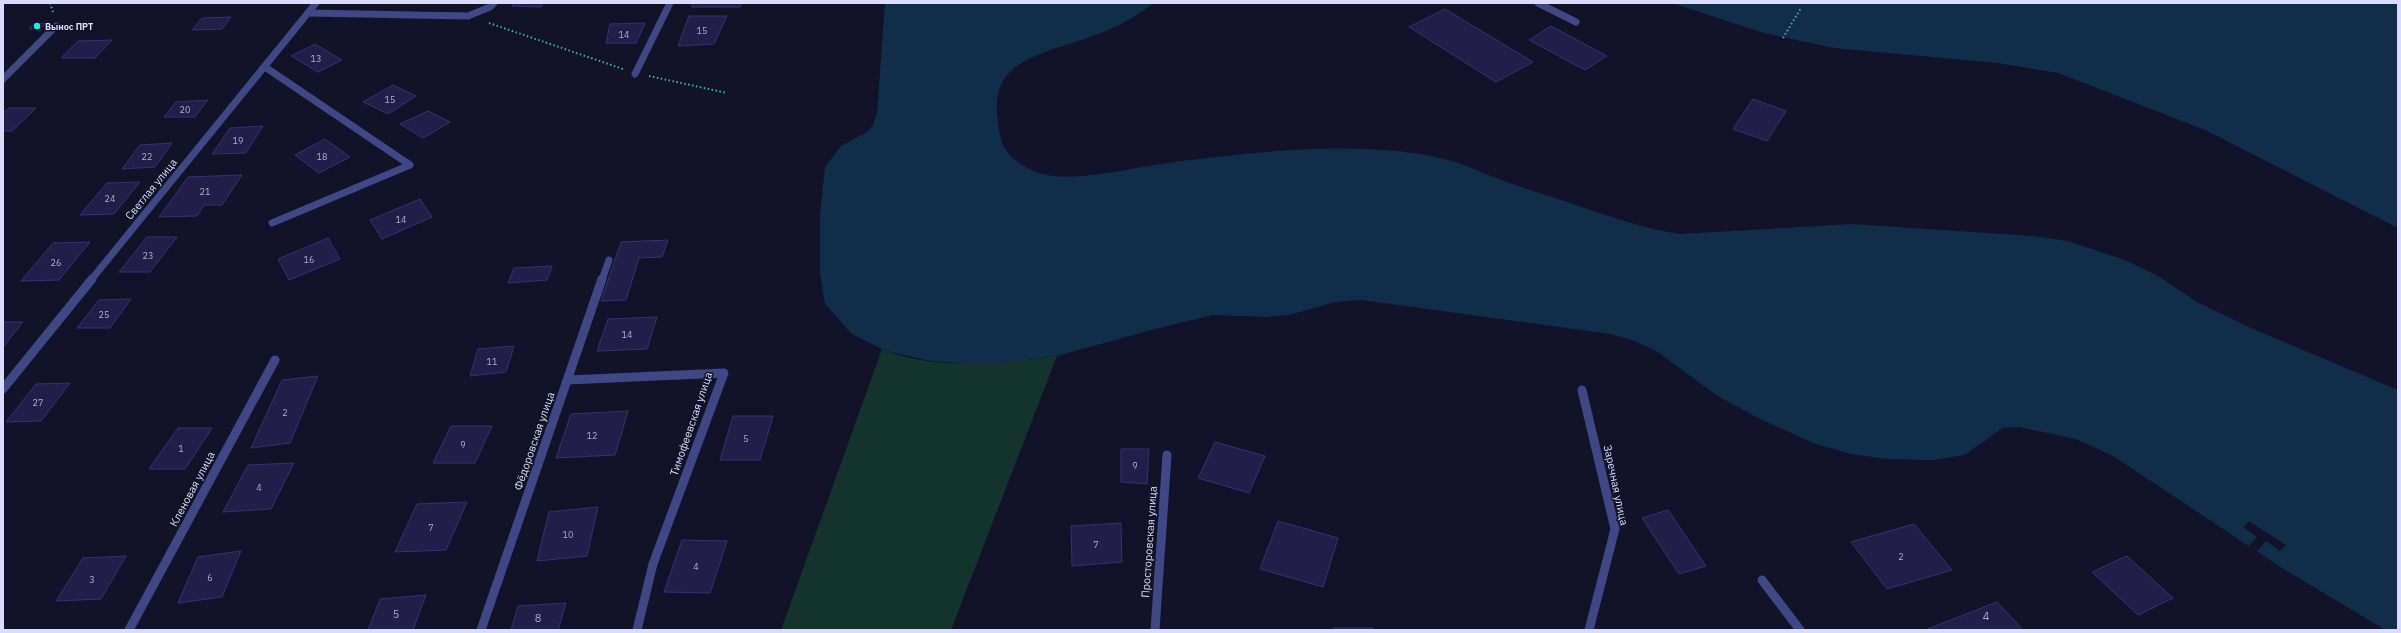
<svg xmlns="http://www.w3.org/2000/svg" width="2401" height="633" viewBox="0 0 2401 633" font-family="'IBM Plex Sans',sans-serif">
	<rect width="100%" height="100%" fill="#121229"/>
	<path fill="#15332d" d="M882 349C933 371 1003 364 1057 356L951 630H781Z"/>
	<g fill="#102d4a">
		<path d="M885 3H1154C1135 17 1118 27 1096 35 1073 44 1027 54 1010 72 992 89 996 117 1001 139 1005 157 1026 169 1043 174 1073 182 1128 169 1160 164 1203 158 1248 153 1291 150 1342 147 1406 147 1456 162 1470 167 1485 174 1499 179 1524 189 1550 196 1576 205 1610 216 1644 229 1680 234L1852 224 2033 236 2068 241 2125 260 2158 276 2197 302 2251 328 2398 390V630H2385L2282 568 2113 456 2076 439 2019 427 2003 428 1964 455 1934 460 1887 459 1851 454 1813 443 1758 418 1716 395 1658 352 1635 341 1610 334 1361 300 1336 302 1289 315 1267 317 1213 315 1155 329 1057 356 996 364H967L931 361 886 351 852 334 825 304 820 274V213L825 167 841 146 867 132 873 125 877 113Z"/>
		<path d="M1672 3H2398V228L2205 130 2058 73 1997 63 1834 48 1764 33Z"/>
	</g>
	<path fill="#121229" d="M2249 521 2286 545 2280 551 2266 541 2257 551 2249 546 2257 537 2243 527Z"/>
	<g fill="#211f49" stroke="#353274">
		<path d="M514 3H543L541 7 512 6Z"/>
		<path d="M693 3H742L740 7H691Z"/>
		<path d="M1445 9 1533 62 1496 82 1409 27Z"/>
		<path d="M689 16H727L714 44 678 46Z"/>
		<path d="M231 17 222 29 192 30 202 18Z"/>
		<path d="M46 23 41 28 29 29 34 24Z"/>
		<path d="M645 23 636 43H606L610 24Z"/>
		<path d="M1551 26 1562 32 1607 56 1585 70 1529 40Z"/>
		<path d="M112 40 95 58H61L78 41Z"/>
		<path d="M315 44 342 60 318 72 291 56Z"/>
		<path d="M393 85 416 96 388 114 363 102Z"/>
		<path d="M1753 99 1786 111 1767 141 1733 129Z"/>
		<path d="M208 100 195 117H164L176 102Z"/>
		<path d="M9 108H36L12 131H3V113Z"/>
		<path d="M428 111 450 122 423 138 400 124Z"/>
		<path d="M263 126 246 153 212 154 230 128Z"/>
		<path d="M325 139 350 157 319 173 295 155Z"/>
		<path d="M172 143 155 167 122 169 140 145Z"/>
		<path d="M242 175 222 205H204L197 216 159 217 188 177Z"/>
		<path d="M140 182 114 214 80 215 107 183Z"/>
		<path d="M420 199 432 217 382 239 370 220Z"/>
		<path d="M147 237H177L150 272H119Z"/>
		<path d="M328 238 340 259 289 280 278 259Z"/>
		<path d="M668 240 662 257 639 258 626 300 601 301 621 242Z"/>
		<path d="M90 242 59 280 21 281 53 243Z"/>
		<path d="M552 266 547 280 508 283 514 268Z"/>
		<path d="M131 299 110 328H77L99 300Z"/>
		<path d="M657 317 647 349 597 351 608 319Z"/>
		<path d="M3 322H23L3 347Z"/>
		<path d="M514 346 506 372 470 376 478 349Z"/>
		<path d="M318 376 290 443 251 448 282 380Z"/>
		<path d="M70 383 41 421 6 422 36 384Z"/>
		<path d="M628 411 615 455 556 458 571 414Z"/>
		<path d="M733 416H773L760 460H720Z"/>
		<path d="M451 426H492L475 463H433Z"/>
		<path d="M178 428H212L185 469H149Z"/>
		<path d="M1215 442 1265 456 1249 493 1198 478Z"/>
		<path d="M1121 449H1149L1147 484 1121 482Z"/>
		<path d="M294 463 271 509 223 512 248 465Z"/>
		<path d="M467 502 446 550 395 552 417 504Z"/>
		<path d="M598 507 587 556 537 561 549 512Z"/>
		<path d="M1668 510 1706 566 1679 574 1642 518Z"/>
		<path d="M1278 521 1338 538 1323 587 1260 569Z"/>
		<path d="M1121 523 1122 562 1072 566 1071 526Z"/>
		<path d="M1914 524 1952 570 1887 589 1851 542Z"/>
		<path d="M682 540 727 541 710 593 664 592Z"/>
		<path d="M241 551 222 597 178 603 198 557Z"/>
		<path d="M126 556 101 599 56 601 83 558Z"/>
		<path d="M2127 556 2173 598 2138 615 2092 572Z"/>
		<path d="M426 595 413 630H368L380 599Z"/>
		<path d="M1997 602 2023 630H1925Z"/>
		<path d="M566 603 558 630H511L518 606Z"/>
		<rect x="1333" y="628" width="40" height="2"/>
	</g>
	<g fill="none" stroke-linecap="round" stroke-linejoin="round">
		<g stroke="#36b69c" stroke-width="2" stroke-dasharray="1.5 2.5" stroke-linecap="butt">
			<path d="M50 3 53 12"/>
			<path d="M489 23 623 69"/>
			<path d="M1783 38 1801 8"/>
			<path d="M649 76 727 93"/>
		</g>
		<g stroke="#3f4785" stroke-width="7">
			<path d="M1538 3 1576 22"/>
			<path d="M265 67 410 165 272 223"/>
			<path d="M635 74 670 3"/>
			<path d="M602 280 609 260"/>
		</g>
		<g stroke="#3f4785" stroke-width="9">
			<path d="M568 380 724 373 653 564 637 630"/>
			<path d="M1582 390 1615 529 1589 630"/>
			<path d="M129 630 275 360"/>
			<path d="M481 630 602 279"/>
			<path d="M1155 630 1167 455"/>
		</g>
		<g stroke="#3f4785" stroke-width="7">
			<path d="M308 13 468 16 490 7 494 3"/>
			<path d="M3 79 56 26"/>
			<path d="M91 280 316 3"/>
		</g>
		<g stroke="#3f4785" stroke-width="9">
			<path d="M3 389 92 279"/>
			<path d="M1762 580 1800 630"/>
		</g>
	</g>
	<circle fill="#11f4e9" stroke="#121229" stroke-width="1.5" cx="37" cy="26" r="4"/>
	<g text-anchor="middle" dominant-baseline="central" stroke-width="3" stroke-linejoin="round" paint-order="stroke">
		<g font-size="9" font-weight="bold" fill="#dbdcfd" stroke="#121229" text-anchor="start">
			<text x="45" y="26">Вынос ПРТ</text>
		</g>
		<g font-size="9" fill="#acadd0">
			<text x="702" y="30">15</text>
			<text x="624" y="34">14</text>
			<text x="316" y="58">13</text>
			<text x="390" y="99">15</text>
			<text x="185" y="109">20</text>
			<text x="238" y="140">19</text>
			<text x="147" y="156">22</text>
			<text x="322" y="156">18</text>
			<text x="205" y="191">21</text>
			<text x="110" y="198">24</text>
			<text x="401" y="219">14</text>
			<text x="148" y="255">23</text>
			<text x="309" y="259">16</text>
			<text x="56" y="262">26</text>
			<text x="104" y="314">25</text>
			<text x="627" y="334">14</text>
			<text x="492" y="361">11</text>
			<text x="38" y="402">27</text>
			<text x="285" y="412">2</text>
			<text x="592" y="435">12</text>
			<text x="746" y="438">5</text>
			<text x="463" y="444">9</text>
			<text x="181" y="448">1</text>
			<text x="1135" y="465">9</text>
			<text x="259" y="487">4</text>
			<text x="431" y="527">7</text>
			<text x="568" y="534">10</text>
			<text x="1096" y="544">7</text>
			<text x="1901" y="556">2</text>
			<text x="696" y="566">4</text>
			<text x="210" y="577">6</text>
			<text x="92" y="579">3</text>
		</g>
		<g font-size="11" fill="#dbdcfd" stroke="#121229">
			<text transform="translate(151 189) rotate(-51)">Светлая улица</text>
			<text transform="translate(691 424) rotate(-71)">Тимофеевская улица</text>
			<text transform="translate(534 441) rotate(-71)">Фёдоровская улица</text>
			<text transform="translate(1616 485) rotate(78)">Заречная улица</text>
			<text transform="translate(192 489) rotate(-62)">Кленовая улица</text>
			<text transform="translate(1149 542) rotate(-86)">Просторовская улица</text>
		</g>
		<g font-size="11" fill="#acadd0">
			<text x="396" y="614">5</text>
			<text x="1986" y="616">4</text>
			<text x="538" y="618">8</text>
		</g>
	</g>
	<rect width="2401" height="633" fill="none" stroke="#dbdcfd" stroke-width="8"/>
</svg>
